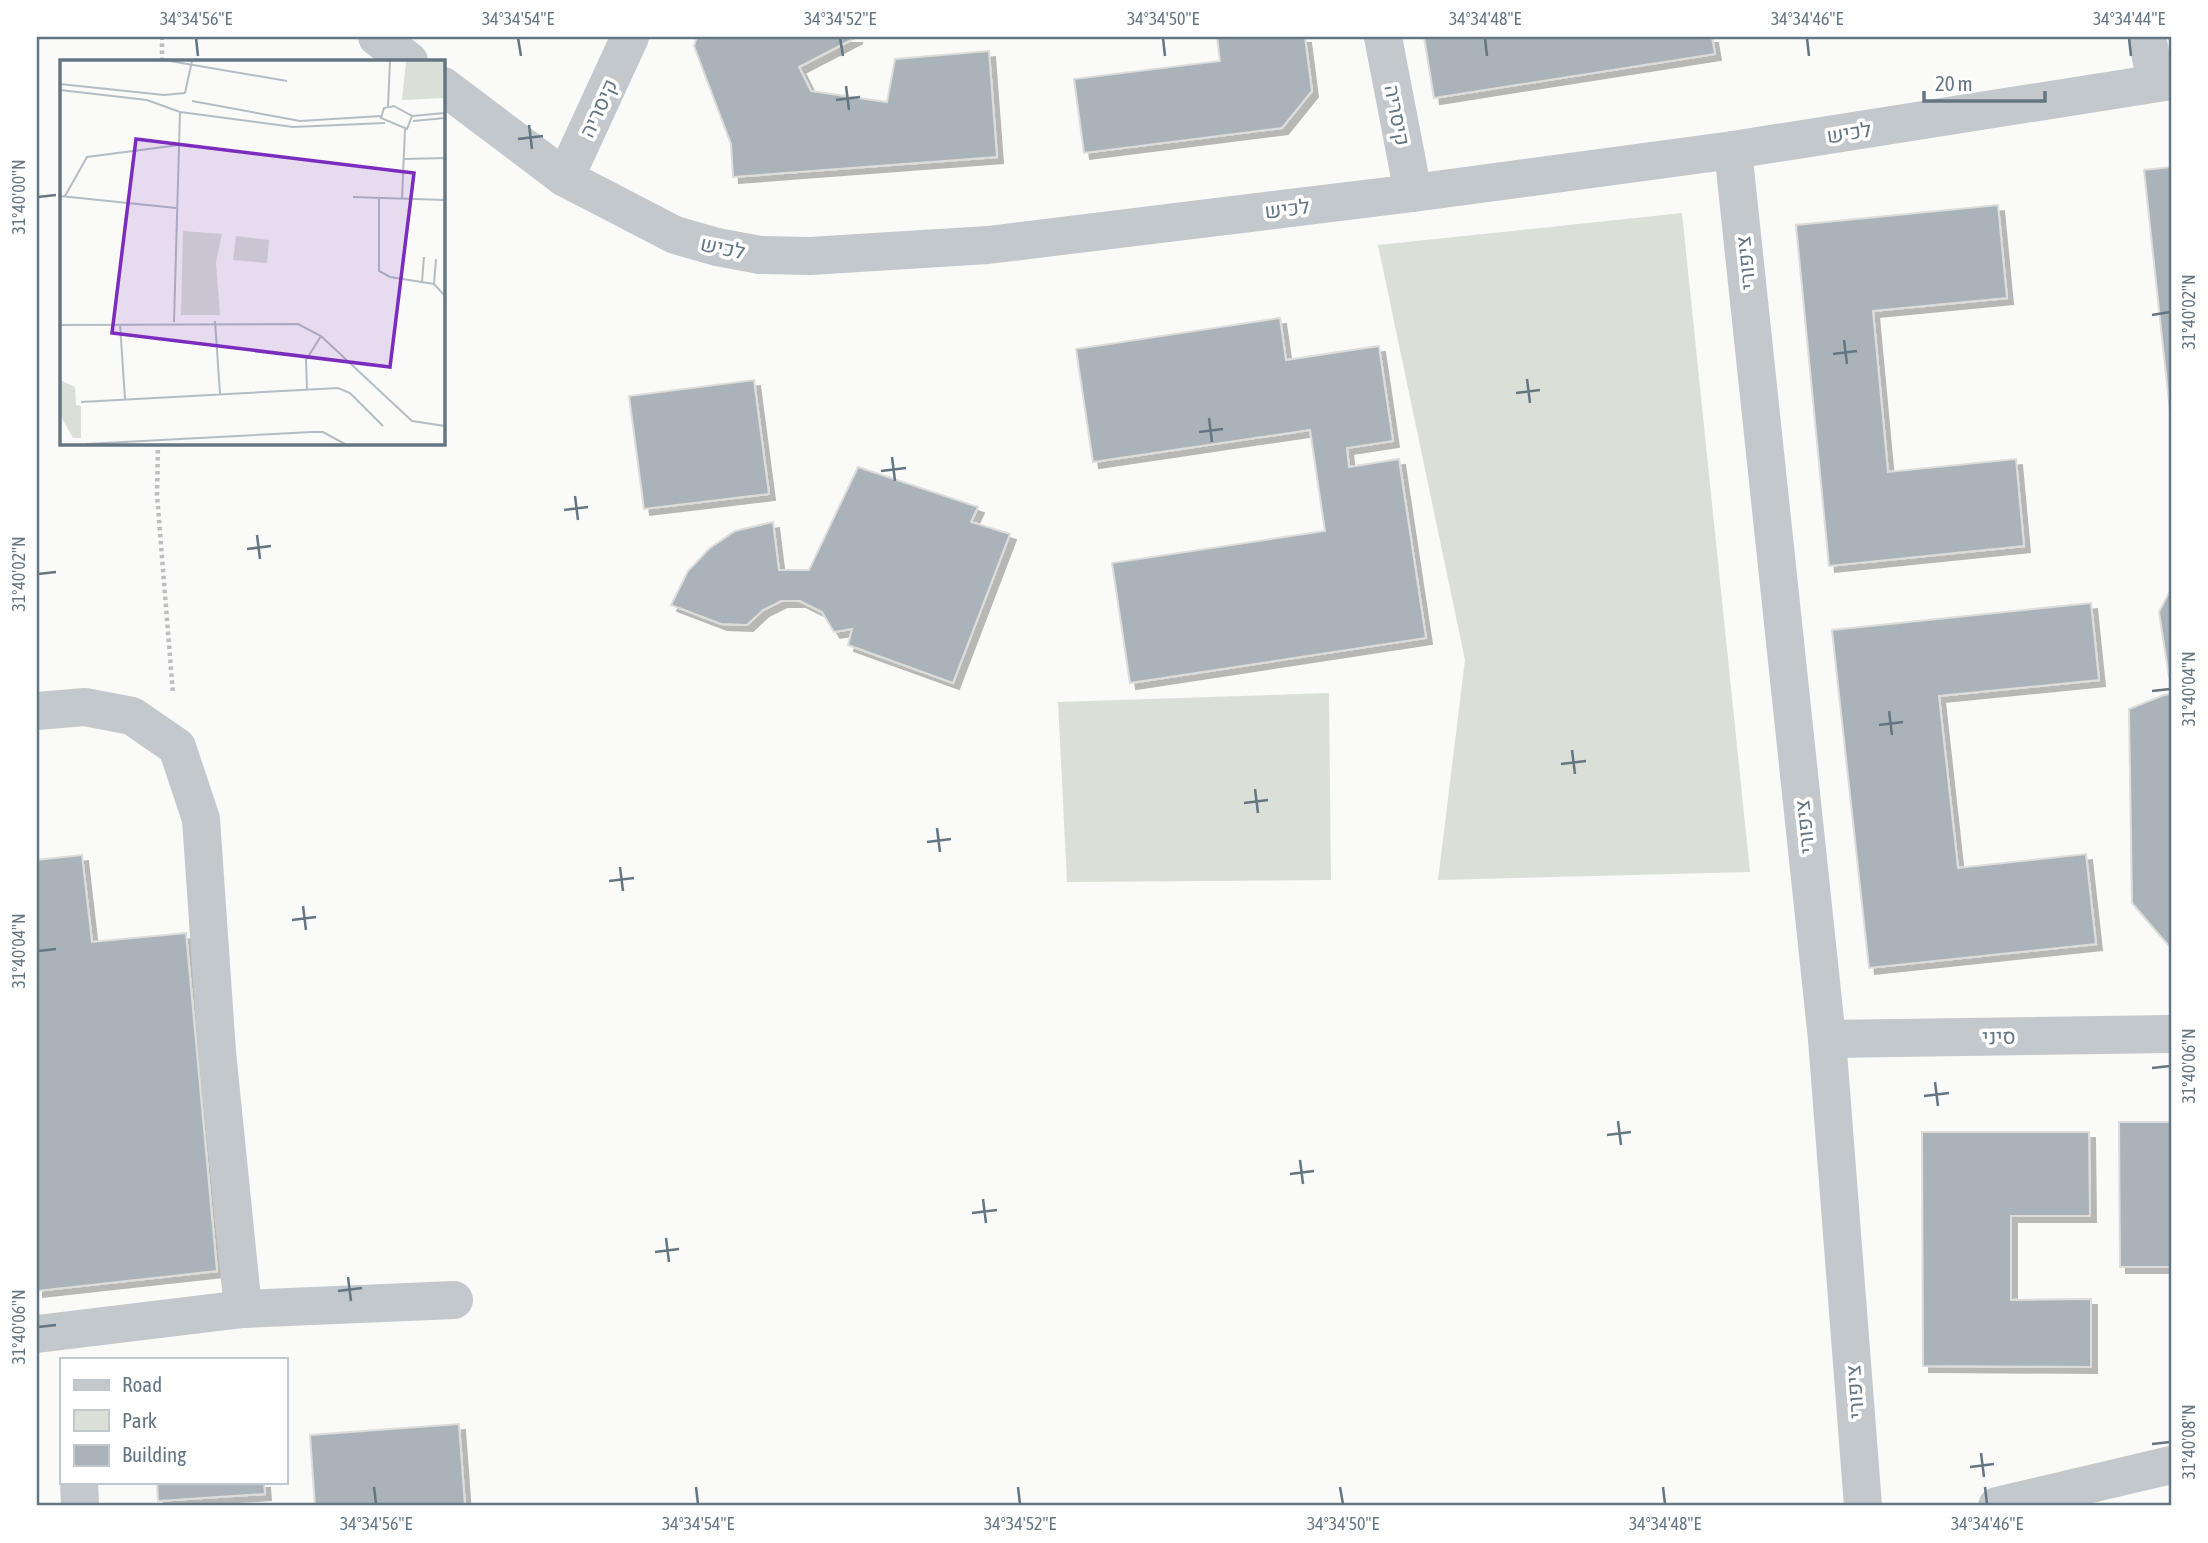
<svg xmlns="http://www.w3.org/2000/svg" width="2208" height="1543" viewBox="0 0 2208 1543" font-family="'Asap Condensed',Heebo,sans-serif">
	<defs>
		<filter id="shadow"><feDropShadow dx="6" dy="6" stdDeviation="0" flood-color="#0004"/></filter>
	</defs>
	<rect width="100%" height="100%" fill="#fafaf8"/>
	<g fill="#dadfd7">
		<path d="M1682 213 1750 872 1438 880 1465 660 1378 245Z"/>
		<path d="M1329 693 1331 880 1067 882 1058 702Z"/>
	</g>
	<g fill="#aab3b9" stroke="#dcdcda" stroke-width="2" filter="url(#shadow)">
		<path d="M697 37H857L799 67 811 91 887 102 895 59 989 51 997 157 733 177 731 144 694 46Z"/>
		<path d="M1217 37H1305L1312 91 1282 128 1084 153 1074 79 1220 61Z"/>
		<path d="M1424 37H1712L1715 54 1434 98Z"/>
		<path d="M2171 167V421L2144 170Z"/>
		<path d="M1998 205 2007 298 1873 311 1888 472 2016 459 2024 546 1829 566 1796 225Z"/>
		<path d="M1280 318 1286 360 1379 346 1393 441 1347 448 1349 467 1399 459 1426 638 1130 683 1112 563 1325 531 1310 430 1093 462 1076 349Z"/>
		<path d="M754 380 769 494 644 509 629 396Z"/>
		<path d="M858 467 978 507 971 522 1010 534 953 683 848 645 852 629 834 632 822 612 800 601H781L763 610 747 625 721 624 671 605 688 571 710 548 735 531 773 522 779 570H809Z"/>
		<path d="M2171 589V677H2169L2159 612Z"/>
		<path d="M2091 603 2099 680 1939 696 1958 868 2086 854 2096 944 1869 968 1832 630Z"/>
		<path d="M2171 694V945H2168L2132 903 2129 709 2164 695Z"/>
		<path d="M82 855 92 942 186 933 217 1271 37 1291V860Z"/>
		<path d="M2119 1122H2171V1267H2120Z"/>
		<path d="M1922 1132H2089L2090 1216H2011V1300L2091 1299V1367L1923 1366Z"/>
		<path d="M459 1424 465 1506H315L310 1435Z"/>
		<path d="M157 1482H264L265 1494 158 1501Z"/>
	</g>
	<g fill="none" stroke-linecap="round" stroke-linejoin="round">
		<g stroke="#bbbfc2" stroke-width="4.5" stroke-dasharray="3.5 3.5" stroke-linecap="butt">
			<path d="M162 61V37"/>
			<path d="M158 443 157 495 173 694"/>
		</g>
		<g stroke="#c3c8cc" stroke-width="38">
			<path d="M377 37 409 61"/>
			<path d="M1383 37 1413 193"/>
			<path d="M2147 37 2156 83"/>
			<path d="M443 86 565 178 675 235 717 247 760 255 810 256 988 245 1413 193 1733 150 2171 81"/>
			<path d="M1733 150 1827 1039 1863 1506"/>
			<path d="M565 178 630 37"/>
			<path d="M37 711 85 707 132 716 177 747 201 819 217 1052 243 1309"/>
			<path d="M1827 1039 2171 1034"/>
			<path d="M37 1334 243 1309 454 1300"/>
			<path d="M79 1482 80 1506"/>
			<path d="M1997 1506 2171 1465"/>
		</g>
	</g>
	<path fill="none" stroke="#657683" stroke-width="2.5" d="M196 38 198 56M518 38 521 56M840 38 843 56M1163 38 1165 56M1485 38 1487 56M1807 38 1809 56M2129 38 2131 56M846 86 849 110M836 100 860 97M529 125 532 149M518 139 543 136M38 197 56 195M2152 315 2170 312M1844 340 1847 364M1833 354 1857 351M1527 379 1530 403M1516 393 1540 390M1209 418 1212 442M1199 432 1223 429M892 457 895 481M881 471 906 468M575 496 578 520M564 510 588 507M257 535 260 559M247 549 271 546M38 574 56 572M2152 691 2170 689M1889 711 1892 735M1879 725 1903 722M1572 750 1575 774M1561 764 1586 761M1255 789 1258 813M1244 803 1268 800M937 828 940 852M927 842 951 839M620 867 623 891M609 881 634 878M303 906 306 930M292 920 316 917M38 951 56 949M2152 1068 2170 1066M1935 1082 1938 1106M1924 1096 1949 1093M1618 1121 1621 1145M1607 1135 1631 1132M1300 1160 1303 1184M1290 1174 1314 1171M983 1199 986 1223M972 1213 997 1210M666 1238 669 1262M655 1252 679 1249M348 1277 351 1301M338 1291 362 1288M38 1327 56 1325M2152 1444 2170 1442M1981 1453 1984 1477M1970 1467 1994 1464M374 1487 376 1504M696 1487 698 1504M1018 1487 1020 1504M1340 1487 1343 1504M1663 1487 1665 1504M1985 1487 1987 1504"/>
	<g text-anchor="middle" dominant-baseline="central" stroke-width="7" stroke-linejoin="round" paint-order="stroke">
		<g font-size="21" fill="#657683" stroke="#fff">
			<text transform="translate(598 108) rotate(-65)">קיסריה</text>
			<text transform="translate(1398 115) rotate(79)">קיסריה</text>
			<text transform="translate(1849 132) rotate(-9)">לכיש</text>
			<text transform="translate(1287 208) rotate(-7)">לכיש</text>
			<text transform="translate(723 247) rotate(12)">לכיש</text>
			<text transform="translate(1745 263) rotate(-96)">ציפורי</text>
			<text transform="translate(1804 827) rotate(-96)">ציפורי</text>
			<text transform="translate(1999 1036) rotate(-1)">סיני</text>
			<text transform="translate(1854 1392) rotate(-94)">ציפורי</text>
		</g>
	</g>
	<g transform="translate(60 60)">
		<rect width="385" height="385" fill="#fafaf8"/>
		<path d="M346 1H385V38L342 40ZM123 171 162 174 156 202 160 255H121ZM176 176 209 180 207 203 173 200ZM0 320 15 327 16 345 21 346V378H13L0 355Z" fill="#dadfd7"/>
		<path fill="none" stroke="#b5bdc2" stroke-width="2" d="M110 1 227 21M0 24 104 35 125 33M0 30 87 40 120 52M125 33 132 1M132 41 240 61 321 56M328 46 330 1M334 46 352 56 347 69 321 58 324 48ZM120 52 233 67 325 63M352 56 385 53M353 61 385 58M344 99 385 98M0 136 116 148M5 136 27 97 119 85M293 137 385 140M319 139V211L330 217 374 224 385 236M342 139 345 69M362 222 364 197M374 224 376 199M155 261 160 334M114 262 120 52M60 264 65 339M0 265 238 264 261 276 352 361 385 366M247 329 246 300 261 276M21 342 278 328 290 333 323 366M26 384 252 372H263L285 384"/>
		<path fill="#7b2cbf" fill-opacity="0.15" stroke="#7b2cbf" stroke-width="3.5" d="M76 79 354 113 330 307 52 273Z"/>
		<rect width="385" height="385" fill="none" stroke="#657683" stroke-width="3.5"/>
	</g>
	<rect width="2208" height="1543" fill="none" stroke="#ffffff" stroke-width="77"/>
	<rect x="60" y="1358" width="228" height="126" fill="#ffffff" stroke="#c1c8cd" stroke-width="2"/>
	<rect x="74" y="1380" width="35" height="10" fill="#c3c8cc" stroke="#c1c8cd" stroke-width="2"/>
	<text x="122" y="1392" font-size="21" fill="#657683">Road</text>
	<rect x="74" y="1410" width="35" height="21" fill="#dadfd7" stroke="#c1c8cd" stroke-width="2"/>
	<text x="122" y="1428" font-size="21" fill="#657683">Park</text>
	<rect x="74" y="1445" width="35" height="21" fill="#aab3b9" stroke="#c1c8cd" stroke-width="2"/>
	<text x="122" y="1462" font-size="21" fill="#657683">Building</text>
	<path d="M1924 91v10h121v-10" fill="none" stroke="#657683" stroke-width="3.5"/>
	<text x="1935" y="91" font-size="21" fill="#657683" stroke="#ffffff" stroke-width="5" paint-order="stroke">20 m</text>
	<rect x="38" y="38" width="2132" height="1466" fill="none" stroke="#657683" stroke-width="2.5"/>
	<g font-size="18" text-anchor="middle" fill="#657683">
		<text x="196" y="25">34°34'56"E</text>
		<text x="518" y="25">34°34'54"E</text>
		<text x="840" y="25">34°34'52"E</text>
		<text x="1163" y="25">34°34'50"E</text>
		<text x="1485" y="25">34°34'48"E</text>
		<text x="1807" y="25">34°34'46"E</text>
		<text x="2129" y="25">34°34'44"E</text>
		<text transform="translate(19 197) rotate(-90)" y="6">31°40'00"N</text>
		<text transform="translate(2189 312) rotate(-90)" y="6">31°40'02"N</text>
		<text transform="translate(19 574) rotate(-90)" y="6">31°40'02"N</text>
		<text transform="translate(2189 689) rotate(-90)" y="6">31°40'04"N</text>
		<text transform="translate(19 951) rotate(-90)" y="6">31°40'04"N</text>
		<text transform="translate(2189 1066) rotate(-90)" y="6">31°40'06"N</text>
		<text transform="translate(19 1327) rotate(-90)" y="6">31°40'06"N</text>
		<text transform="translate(2189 1442) rotate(-90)" y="6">31°40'08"N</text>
		<text x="376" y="1530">34°34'56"E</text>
		<text x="698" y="1530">34°34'54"E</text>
		<text x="1020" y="1530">34°34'52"E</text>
		<text x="1343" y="1530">34°34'50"E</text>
		<text x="1665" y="1530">34°34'48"E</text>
		<text x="1987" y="1530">34°34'46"E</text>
	</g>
</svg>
